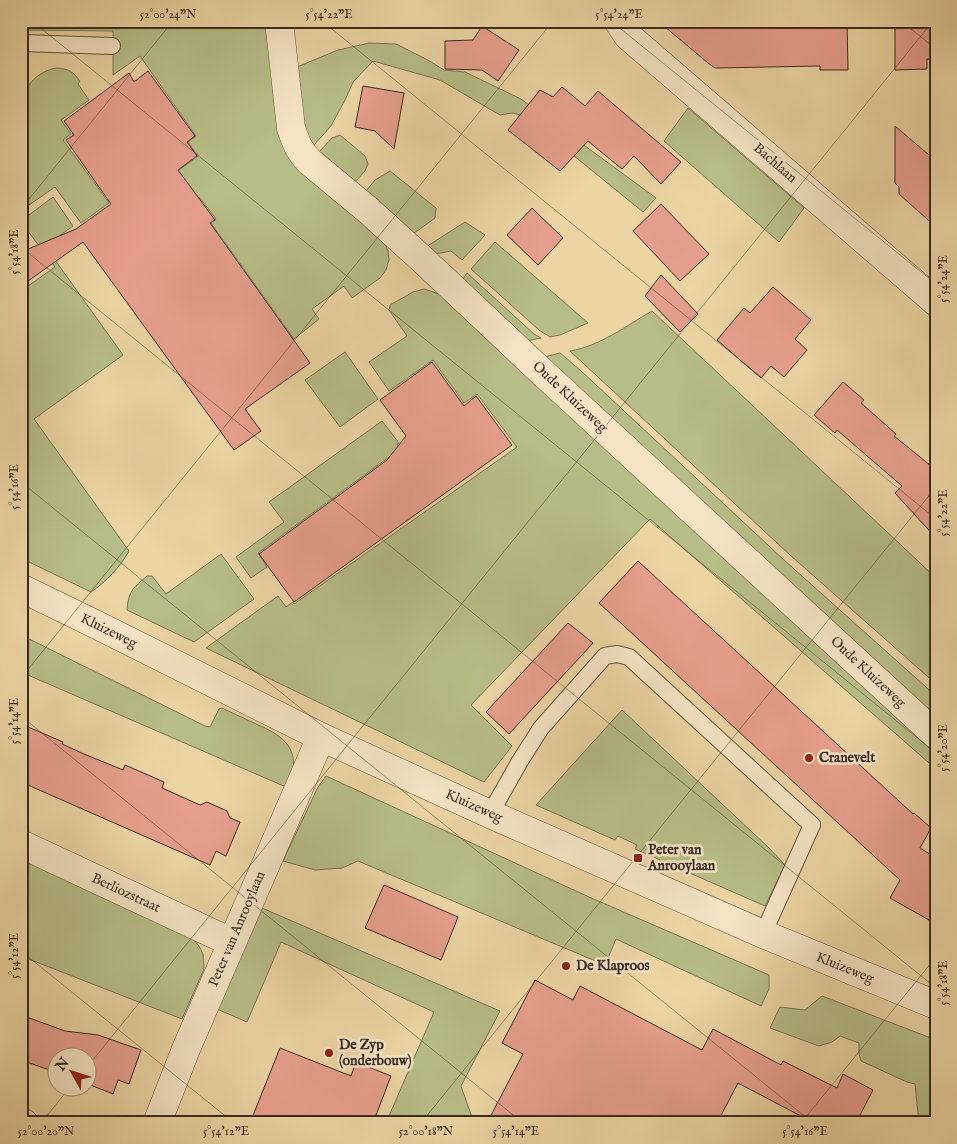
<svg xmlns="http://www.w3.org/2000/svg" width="957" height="1144" viewBox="0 0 957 1144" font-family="'IM FELL English',serif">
	<rect width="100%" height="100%" fill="#ecd4a3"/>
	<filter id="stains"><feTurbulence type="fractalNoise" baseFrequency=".004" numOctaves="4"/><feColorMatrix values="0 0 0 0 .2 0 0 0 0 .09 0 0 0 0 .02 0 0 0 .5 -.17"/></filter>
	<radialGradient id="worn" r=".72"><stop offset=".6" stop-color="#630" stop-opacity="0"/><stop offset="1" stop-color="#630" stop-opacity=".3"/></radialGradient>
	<g fill="#b7bd86" stroke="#787454">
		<path d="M21 21H266L278 117 349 210 385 243 388 251 389 260 386 270 380 278 352 298 344 286 312 309 319 319 294 339 211 223 216 219 200 198 195 200 175 173 198 156 188 142 196 136 140 56 113 75V31L21 30Z"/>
		<path d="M369 43 396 44 428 60 444 70 465 72 521 99 656 198 643 212 525 116 512 113 500 115 440 80 373 61 353 82 346 98 331 126 312 147 306 137 297 67 338 50Z"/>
		<path d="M57 68C70 69 73 72 80 81L78 84 89 100 61 120 71 134 63 140 109 203 81 223 55 187 29 205 21 194V103C24 85 40 70 57 68Z"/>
		<path d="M688 108 804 208 779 242 664 141Z"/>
		<path d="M340 135 365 156 368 164 365 171 355 182 318 153 332 138Z"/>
		<path d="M390 171 436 208 435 218 413 234 366 191 375 180Z"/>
		<path d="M53 197 73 226 45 246 123 355 34 419 129 551C120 567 106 582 91 592L21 558V291L55 267 21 222V213L25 218Z"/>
		<path d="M465 222 485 235 462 260 451 251 435 254 426 247Z"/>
		<path d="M495 242 588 323 560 335 550 337 539 330 471 269Z"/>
		<path d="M467 273 534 334 541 338 527 341 462 280Z"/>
		<path d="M424 289 439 294 936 751V769L650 519 471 705 512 746 484 782 206 648 278 596 286 607 293 602 294 604 517 447 477 394 464 403 433 360 389 391 369 362 407 336 389 310 390 305 413 292Z"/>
		<path d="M652 311 936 578V684L790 555 570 351C600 346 626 326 652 311Z"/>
		<path d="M345 352 378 399 340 427 305 380Z"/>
		<path d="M560 353 580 370 784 560 936 696V719L544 357Z"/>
		<path d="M382 421 399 443 397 444 400 449 258 553 267 567 251 578 236 557 284 522 269 502Z"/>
		<path d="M221 554 254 599 194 642 127 610C128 591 134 587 147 576H152L166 594Z"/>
		<path d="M21 635 205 726 210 727 219 709 222 708C233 713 243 718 254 723 274 732 297 742 293 769 292 775 289 781 286 787L21 672Z"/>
		<path d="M622 710 769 848 785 865 765 906 635 849 637 845 618 836 615 840 536 805Z"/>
		<path d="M326 776 589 897 769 975V989L761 1006 616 939 605 965 358 861 342 868 315 870 283 861 318 787Z"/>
		<path d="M21 857 193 939 199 946 203 954 204 969 182 1019 21 956Z"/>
		<path d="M262 908 500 1011 461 1086 474 1123H386L434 1012 281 942 247 1022 217 1009Z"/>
		<path d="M822 996 936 1040V1123H919L915 1084 907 1082 861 1061 859 1054V1043L840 1036 832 1042 819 1046 770 1028 780 1007 805 1010Z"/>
	</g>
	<g fill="#e79f8d" stroke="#382b23">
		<path d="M658 21H847L848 70H820V66L715 68 708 63Z"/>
		<path d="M482 26 519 50 498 81 482 70 445 69V41L473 40Z"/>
		<path d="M895 27H936V59H927V69L895 70Z"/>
		<path d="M148 71 195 136 187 142 197 156 178 170 215 220 210 223 310 363 245 409 261 431 234 450 83 242 21 286V252L76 229 111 204 66 140 74 135 64 121 129 73 134 82Z"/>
		<path d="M363 86 404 93 394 149 375 131 355 127Z"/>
		<path d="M562 87 585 106 598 91 681 162 661 184 634 156 622 169 588 141 560 171 508 130 540 90 553 97Z"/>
		<path d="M895 126 936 161V227L899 194V187L895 183Z"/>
		<path d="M661 204 709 254 680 281 633 231Z"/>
		<path d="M532 208 563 238 538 265 507 235Z"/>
		<path d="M661 275 698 314 680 332 645 296Z"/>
		<path d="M773 287 811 320 795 339 807 350 784 377 771 366 761 378 717 340 744 308 750 313Z"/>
		<path d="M432 362 464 406 476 396 512 445 294 602 259 554 387 460 406 436 380 400Z"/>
		<path d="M843 382 864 400 861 403 896 434 894 436 936 470V538L895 493 902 486 837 430 835 433 814 415Z"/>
		<path d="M638 561 913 814 914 813 931 828 920 848 936 858V924L890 898 900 880 599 603Z"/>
		<path d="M568 623 593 643 509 734 486 712Z"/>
		<path d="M21 724 63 742 62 744 84 754 123 770 125 765 164 782 162 788 200 805 207 802 227 811 230 818 240 822 226 856 216 851 210 865 21 782Z"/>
		<path d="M384 885 458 917 441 960 365 928Z"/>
		<path d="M535 980 573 1000 580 986 702 1050 713 1029 781 1065 783 1061 837 1088 843 1074 873 1090 856 1123H814L738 1083 717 1123H487L523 1054 502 1043Z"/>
		<path d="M21 1015 65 1031 98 1035 141 1050 129 1084 118 1080 113 1094 88 1084V1056H58V1073L21 1060Z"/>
		<path d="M280 1048 351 1076 356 1062 391 1076 373 1123H250Z"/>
	</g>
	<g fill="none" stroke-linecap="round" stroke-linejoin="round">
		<g stroke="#655543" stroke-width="18">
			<g id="service">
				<path d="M21 43 112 46"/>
				<path d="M490 814 520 761 541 728 605 656 617 654 629 657 812 825 763 934"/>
			</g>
		</g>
		<g stroke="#655543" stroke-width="29">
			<g id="minor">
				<path d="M279 21 291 128C296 143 299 151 310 162L368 210 423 260 542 372 936 735"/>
				<path d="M618 21 628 36 936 302"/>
				<path d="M21 588 97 625 321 737 490 814 763 934 936 1005"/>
				<path d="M21 844 231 942"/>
				<path d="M21 1122 24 1123"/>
				<path d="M157 1123 186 1049 321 737"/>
			</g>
		</g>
		<use href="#service" stroke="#f3e3c3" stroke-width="16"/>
		<use href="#minor" stroke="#f3e3c3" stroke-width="28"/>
	</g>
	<path fill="none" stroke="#382b23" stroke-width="1" stroke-opacity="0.45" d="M32 21 936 753M322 21 936 519M611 21 936 284M901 21 936 49M21 209 173 21M21 247 936 988M21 482 813 1123M21 678 553 21M21 716 523 1123M21 951 234 1123M88 1066 933 21M41 1123 71 1086M421 1123 936 487M801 1123 936 957"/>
	<g fill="#8f2418" stroke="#f3e3c3" stroke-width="2">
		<circle cx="809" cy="758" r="5"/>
		<rect x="633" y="853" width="10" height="10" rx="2.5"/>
		<circle cx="566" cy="966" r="5"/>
		<circle cx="329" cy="1053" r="5"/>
	</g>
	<g text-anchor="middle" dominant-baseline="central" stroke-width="5" stroke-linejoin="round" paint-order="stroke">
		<g font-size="14" fill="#382b23" stroke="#f3e3c3">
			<text transform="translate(775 163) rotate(41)">Bachlaan</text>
			<text transform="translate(570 397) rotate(43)">Oude Kluizeweg</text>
			<text transform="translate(109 631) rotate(26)">Kluizeweg</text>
			<text transform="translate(868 672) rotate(43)">Oude Kluizeweg</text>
			<text transform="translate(474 806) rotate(24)">Kluizeweg</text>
			<text transform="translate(126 893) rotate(25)">Berliozstraat</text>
			<text transform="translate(237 929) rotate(-67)">Peter van Anrooylaan</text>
			<text transform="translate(845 968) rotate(22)">Kluizeweg</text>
		</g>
		<g font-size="14" font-weight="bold" fill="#382b23" stroke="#f3e3c3" text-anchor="start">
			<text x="819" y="758">Cranevelt</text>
			<text x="648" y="850">Peter van<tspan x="648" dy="16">Anrooylaan</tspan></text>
			<text x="576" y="966">De Klaproos</text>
			<text x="339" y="1045">De Zyp<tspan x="339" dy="16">(onderbouw)</tspan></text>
		</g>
	</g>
	<rect width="957" height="1144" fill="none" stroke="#ecd4a3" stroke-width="55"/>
	<g transform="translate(72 1072) rotate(309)"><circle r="24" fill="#f3e3c3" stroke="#a89983"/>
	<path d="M0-4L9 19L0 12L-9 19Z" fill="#8f2418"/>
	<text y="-8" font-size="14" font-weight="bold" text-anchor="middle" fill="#382b23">N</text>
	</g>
	<rect x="28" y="28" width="902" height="1088" fill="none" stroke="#382b23" stroke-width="2"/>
	<g font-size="12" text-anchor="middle" fill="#382b23">
		<text x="168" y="18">52°00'24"N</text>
		<text x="329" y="18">5°54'22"E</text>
		<text x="619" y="18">5°54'24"E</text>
		<text transform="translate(14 252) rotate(-90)" y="4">5°54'18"E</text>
		<text transform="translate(943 279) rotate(-90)" y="4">5°54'24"E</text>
		<text transform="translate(14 487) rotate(-90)" y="4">5°54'16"E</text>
		<text transform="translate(943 513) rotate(-90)" y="4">5°54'22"E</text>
		<text transform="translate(14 721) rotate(-90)" y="4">5°54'14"E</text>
		<text transform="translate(943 748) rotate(-90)" y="4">5°54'20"E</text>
		<text transform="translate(14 956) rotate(-90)" y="4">5°54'12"E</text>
		<text transform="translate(943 983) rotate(-90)" y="4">5°54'18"E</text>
		<text x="46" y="1135">52°00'20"N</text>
		<text x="226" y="1135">5°54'12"E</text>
		<text x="426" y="1135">52°00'18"N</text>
		<text x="516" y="1135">5°54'14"E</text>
		<text x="805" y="1135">5°54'16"E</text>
	</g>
	<rect width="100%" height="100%" filter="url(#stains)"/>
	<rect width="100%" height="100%" fill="url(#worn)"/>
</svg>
